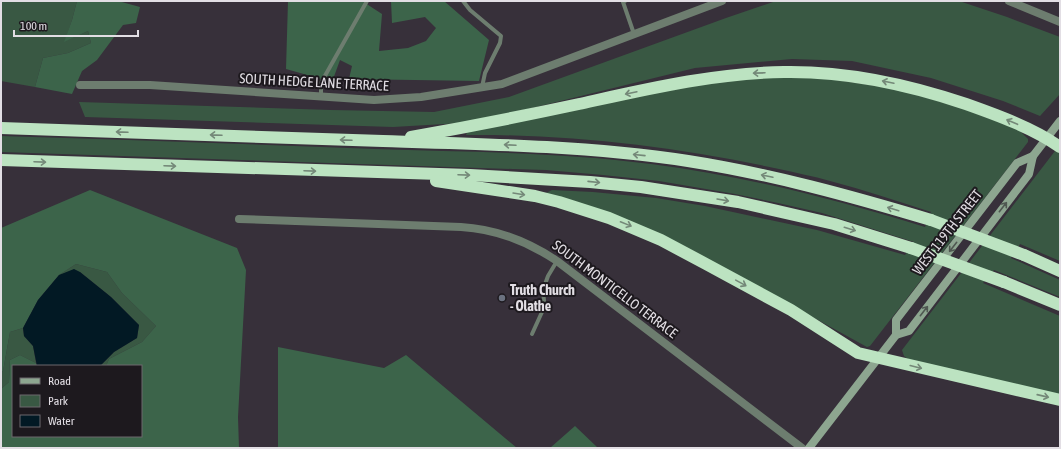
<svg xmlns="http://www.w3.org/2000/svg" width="1061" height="449" viewBox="0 0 1061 449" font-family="'Asap Condensed',sans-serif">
	<rect width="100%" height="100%" fill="#37303a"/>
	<g fill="#395843">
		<path d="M1 1H77L72 20 65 41 88 31 91 43 68 53 43 58 35 87 1 81Z"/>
		<path d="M776 1H959L1007 17 1060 37V94L1040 116 1003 101 931 78 852 61 792 59 695 68 532 108 462 123 393 127 85 117 79 102 331 110 434 112 509 97 726 18Z"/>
		<path d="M803 77 836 80 897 89 962 108 1019 130 1028 139V142L870 346 867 347 720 266 544 194 552 190 593 192 656 198 705 206 817 230 905 255 914 242 822 213 778 203 735 194 659 181 603 175 546 170 513 169 1 152V136C126 140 251 144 375 149 467 152 560 152 651 164 745 176 835 199 925 227L931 212C897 201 864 190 830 181 813 176 796 173 779 169 677 147 571 134 466 135L467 132 658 92 744 78Z"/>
		<path d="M1055 151 1060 153V261L1020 244 1011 258 1060 280V297L994 270 983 283 1060 316V395L909 360 904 356 902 350Z"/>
		<path d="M76 264 107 272 122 293 156 326 142 342 109 359 106 366H100L114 352 137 338 139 325 111 297 80 272 59 275Z"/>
		<path d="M23 328 24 336 33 346 36 363 20 355 10 360 9 382 1 389V373L3 371 10 332Z"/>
	</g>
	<g fill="#3c644a">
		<path d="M77 1H118L140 7 136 23 123 25 97 60 82 71 72 94 35 87 43 58 68 53 91 43 88 31 64 42 72 20Z"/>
		<path d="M288 1H362L382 14 379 51 408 48 426 41 436 28 425 17 392 23 391 1H444L489 40 479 81 349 79 352 66 340 60 332 82 286 69Z"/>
		<path d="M90 190 237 248 246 270 238 417 239 448H1V389L9 382 10 360 20 355 36 363 37 366H13V436H141V366H106L109 359 142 342 156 326 122 293 107 272 76 264 59 275 38 300 23 328 10 332 3 371 1 373V228Z"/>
		<path d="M278 347 384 368 406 355 517 448H278Z"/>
		<path d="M575 426 598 448H550Z"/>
	</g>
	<path fill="#021924" d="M74 269 80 272 111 297 139 325 137 338 114 352 100 366H37L33 346 24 336 23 328 38 300 59 275Z"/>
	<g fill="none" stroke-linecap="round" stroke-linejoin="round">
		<g stroke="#6d7d6f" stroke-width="4">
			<path d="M463 1 470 10 501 36 500 43 485 73 482 87"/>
			<path d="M625 1 623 2 634 34"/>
			<path d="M321 96V83L326 74 367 1"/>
			<path d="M532 334 542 312 544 301 543 290 548 276 557 261"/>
		</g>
		<g stroke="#6d7d6f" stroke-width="8">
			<path d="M1009 1 1060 22"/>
			<path d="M80 85H150L374 100 421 97 502 84 722 1"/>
			<path d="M239 219 461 227C496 229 527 241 557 261L802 448"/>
		</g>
		<g stroke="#8da690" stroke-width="8">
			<path d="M896 335V320L1017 163 1033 156"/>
			<path d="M809 448 896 335 909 331 1029 174 1033 156 1060 121"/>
		</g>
		<g stroke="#bce3c1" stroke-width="12">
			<path d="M1 128C128 133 255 137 383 141 485 144 587 146 688 161 771 174 851 196 931 220"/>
			<path d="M411 137C467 127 523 116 579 104 647 89 714 73 784 72 846 71 907 84 966 104 997 115 1033 128 1060 147"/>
			<path d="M1 160 470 175 590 182 641 187 738 202 834 224 911 248"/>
			<path d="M436 181 535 196 559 202 609 218 661 240 706 264 791 310 858 353 1060 400"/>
			<path d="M1024 255 1060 271"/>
			<path d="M1004 282 1060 305"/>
		</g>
		<g stroke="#bce3c1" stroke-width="12">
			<path d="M931 220 1024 255"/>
			<path d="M911 248 1004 282"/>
		</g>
	</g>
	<defs><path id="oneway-shaft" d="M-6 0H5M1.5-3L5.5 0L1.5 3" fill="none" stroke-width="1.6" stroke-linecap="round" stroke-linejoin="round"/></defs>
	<g stroke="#748878">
		<use href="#oneway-shaft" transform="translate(759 73) rotate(178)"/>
		<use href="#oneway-shaft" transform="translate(888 82) rotate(-168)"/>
		<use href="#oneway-shaft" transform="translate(631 93) rotate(168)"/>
		<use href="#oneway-shaft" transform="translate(1012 122) rotate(-157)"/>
		<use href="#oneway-shaft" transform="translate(122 132) rotate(-178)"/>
		<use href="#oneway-shaft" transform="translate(216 135) rotate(-178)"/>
		<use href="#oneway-shaft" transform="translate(346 140) rotate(-178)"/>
		<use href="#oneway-shaft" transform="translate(510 145) rotate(-177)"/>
		<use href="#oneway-shaft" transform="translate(639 155) rotate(-174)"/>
		<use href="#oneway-shaft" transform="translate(40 162) rotate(2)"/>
		<use href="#oneway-shaft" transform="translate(170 166) rotate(2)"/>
		<use href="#oneway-shaft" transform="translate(310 171) rotate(2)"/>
		<use href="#oneway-shaft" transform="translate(464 175) rotate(2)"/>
		<use href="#oneway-shaft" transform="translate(767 176) rotate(-168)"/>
		<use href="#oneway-shaft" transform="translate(594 182) rotate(6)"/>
		<use href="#oneway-shaft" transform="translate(519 194) rotate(9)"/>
		<use href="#oneway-shaft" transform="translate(723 200) rotate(10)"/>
		<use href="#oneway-shaft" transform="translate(893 209) rotate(-163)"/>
		<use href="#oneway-shaft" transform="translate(626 224) rotate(22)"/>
		<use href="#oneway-shaft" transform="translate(850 229) rotate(17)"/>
		<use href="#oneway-shaft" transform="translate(741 283) rotate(29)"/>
		<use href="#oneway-shaft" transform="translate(916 367) rotate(14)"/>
		<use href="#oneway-shaft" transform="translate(1043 396) rotate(13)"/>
	</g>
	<g stroke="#4f5851">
		<use href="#oneway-shaft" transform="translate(1003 207) rotate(-52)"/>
		<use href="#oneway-shaft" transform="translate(953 247) rotate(128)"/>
		<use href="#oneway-shaft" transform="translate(924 311) rotate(-52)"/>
	</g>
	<circle fill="#6b7280" stroke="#1d191e" stroke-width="1.5" cx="502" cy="298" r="4"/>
	<g text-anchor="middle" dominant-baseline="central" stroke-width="4" stroke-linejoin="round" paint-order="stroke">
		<g font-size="14" fill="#e2dee4" stroke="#1d191e">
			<text transform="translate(314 82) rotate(3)">SOUTH HEDGE LANE TERRACE</text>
			<text transform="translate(947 232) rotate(-52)">WEST 119TH STREET</text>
			<text transform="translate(615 289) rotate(37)">SOUTH MONTICELLO TERRACE</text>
		</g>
		<g font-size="14" font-weight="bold" fill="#e2dee4" stroke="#1d191e" text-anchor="start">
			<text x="510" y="290">Truth Church<tspan x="510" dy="16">- Olathe</tspan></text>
		</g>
	</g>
	<rect width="1061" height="449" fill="none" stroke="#e2dee4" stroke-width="4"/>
	<rect x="12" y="365" width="130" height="72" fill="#1d191e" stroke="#6c686d"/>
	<rect x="20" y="378" width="20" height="6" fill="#8da690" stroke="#6c686d"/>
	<text x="48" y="385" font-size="12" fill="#e2dee4">Road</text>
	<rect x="20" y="395" width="20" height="12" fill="#395843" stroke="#6c686d"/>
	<text x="48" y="405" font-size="12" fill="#e2dee4">Park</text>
	<rect x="20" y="415" width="20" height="12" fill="#021924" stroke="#6c686d"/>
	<text x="48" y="425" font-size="12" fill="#e2dee4">Water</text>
	<path d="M14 30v6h124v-6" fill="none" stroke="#e2dee4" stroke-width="2"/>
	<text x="20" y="30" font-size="12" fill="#e2dee4" stroke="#1d191e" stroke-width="3" paint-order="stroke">100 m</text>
</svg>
